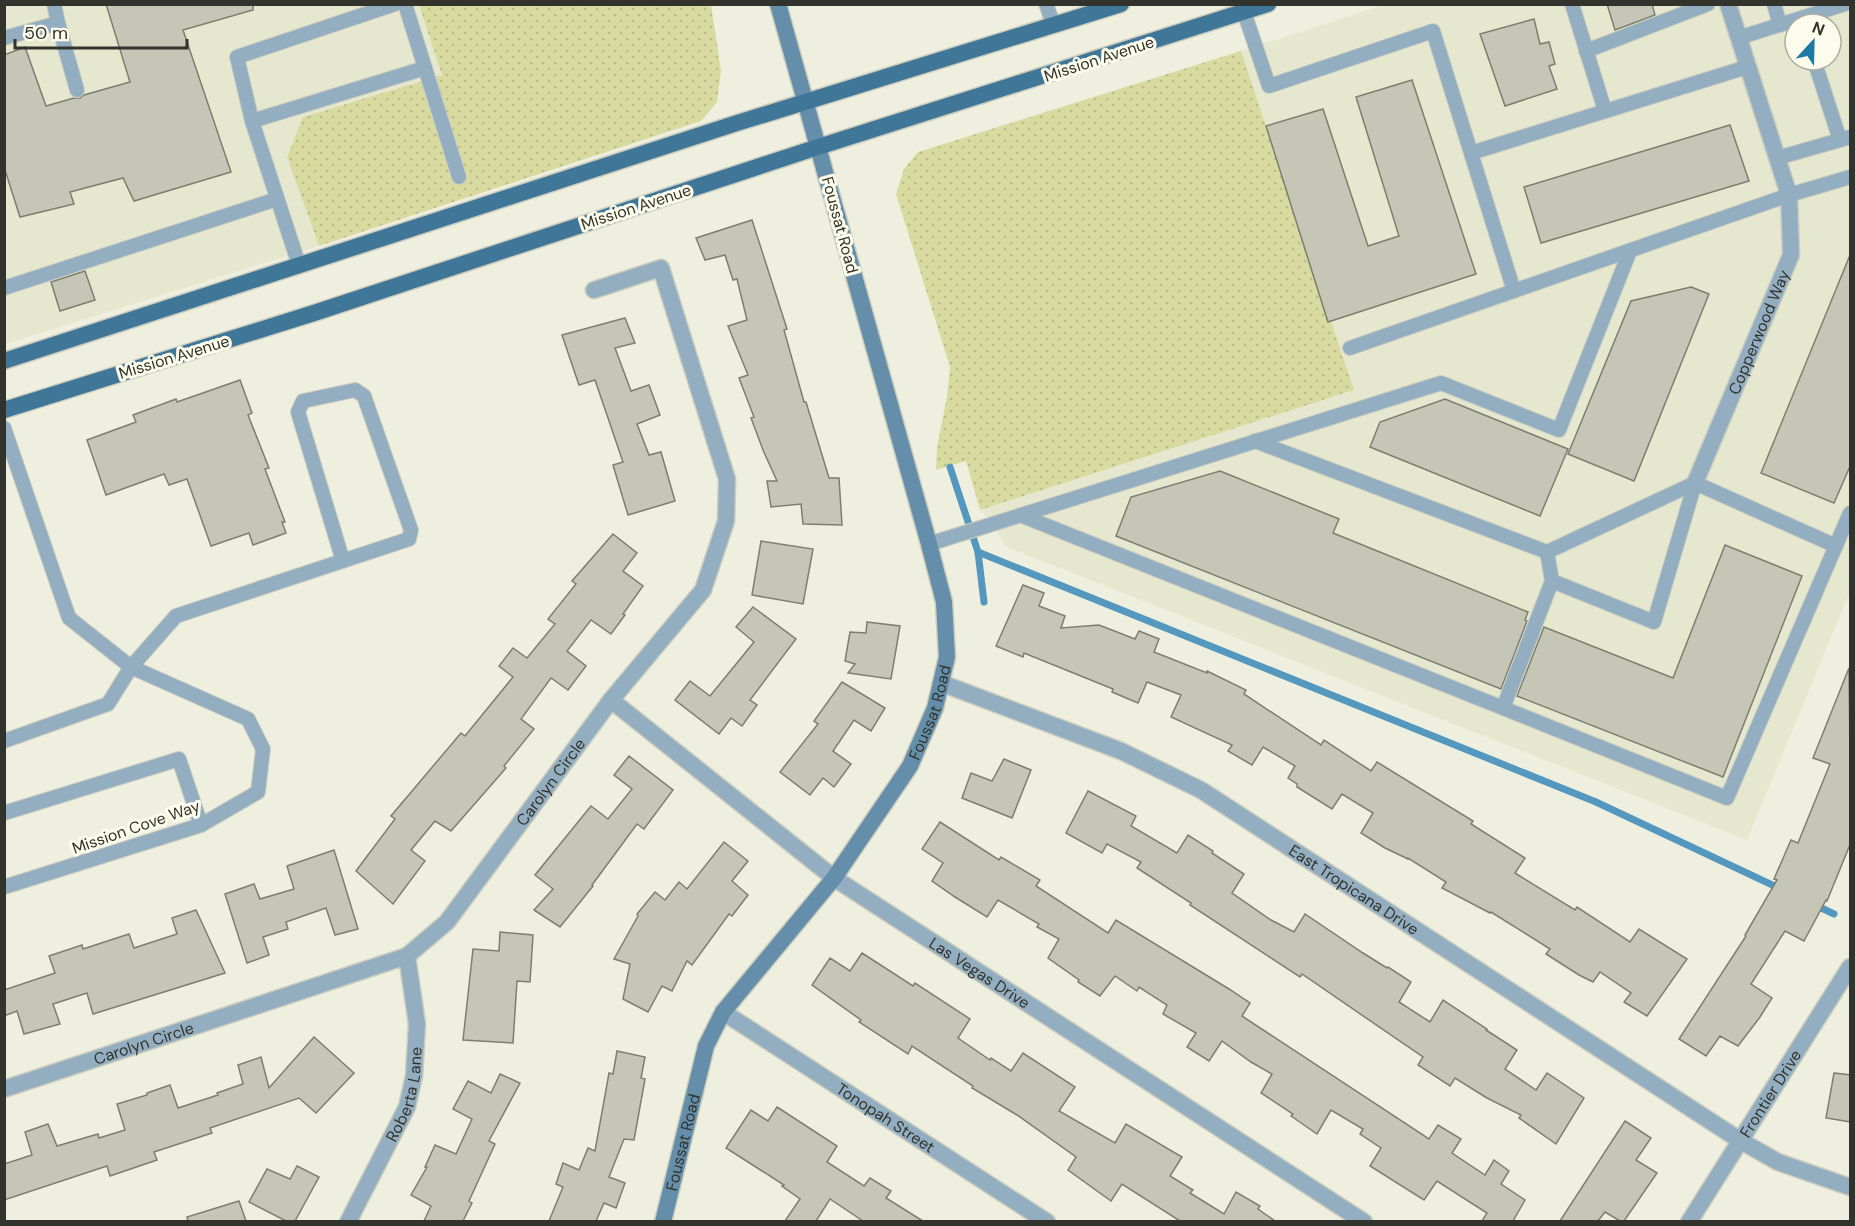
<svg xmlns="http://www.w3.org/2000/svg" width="1855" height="1226" viewBox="0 0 1855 1226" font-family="'DM Sans',sans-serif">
	<defs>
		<pattern id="grass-dots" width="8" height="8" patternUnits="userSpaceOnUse" patternTransform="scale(1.5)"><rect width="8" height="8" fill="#d8daa0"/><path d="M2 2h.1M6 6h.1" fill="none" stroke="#babc8a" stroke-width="1.8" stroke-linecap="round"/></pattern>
	</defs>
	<rect width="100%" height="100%" fill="#eeefdf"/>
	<g fill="#e6e7cf" fill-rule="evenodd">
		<path d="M5 5H419L442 75 303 117 287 157 319 246 5 344Z"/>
		<path d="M1384 5H1850V591L1747 840 1007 547 981 510 1354 390 1241 51ZM1795 24H1831V60H1795Z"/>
	</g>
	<g fill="url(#grass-dots)">
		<path d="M419 5H711L721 71 717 102 701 121 319 246 287 157 303 117 442 75Z"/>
		<path d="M1241 51 1354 390 980 510 966 461 936 470 937 447 947 397 950 367 896 194 904 169 918 152Z"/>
	</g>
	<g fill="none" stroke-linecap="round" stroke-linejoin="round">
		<g stroke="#5497bf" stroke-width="7">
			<path d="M950 467 978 552 984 602"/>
			<path d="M978 552 1596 802 1781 889"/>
			<path d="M1815 905 1834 914"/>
		</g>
	</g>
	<g fill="#c5c6b6" stroke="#7d7e6f" stroke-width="1.5">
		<path d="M106 4H253V10L183 30 231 172 134 201 123 178 70 192 74 204 20 217 4 167V55L25 47 46 106 74 98H80L84 95 130 82Z"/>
		<path d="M1607 4H1652L1655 15 1615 30Z"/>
		<path d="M1534 19 1540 44 1549 42 1555 64 1549 66 1557 89 1505 106 1480 34Z"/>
		<path d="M1412 80 1476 274 1328 322 1266 126 1323 109 1368 246 1399 236 1356 97Z"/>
		<path d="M1730 125 1749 181 1541 243 1524 187Z"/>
		<path d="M752 220 787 329 784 330 804 402H806L829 478H839L842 525 803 524 801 504 771 507 767 481H777L763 450 751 418 754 417 739 378 748 375 728 326 747 320 737 279 733 280 725 255 705 260 696 238Z"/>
		<path d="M1850 255 1851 464 1834 503 1761 473Z"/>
		<path d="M85 271 95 300 60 311 51 282Z"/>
		<path d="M1691 287 1709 294 1634 481 1568 454 1631 301Z"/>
		<path d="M625 318 635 343 615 348 631 391 649 385 660 415 637 424 649 455 661 452 675 501 628 515 613 465 623 462 595 380 579 385 562 335Z"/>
		<path d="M240 380 252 413 248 415 269 468 265 469 285 522H282L286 533 253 545 249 533 211 546 187 479 169 485 164 474 106 495 87 440 136 422 133 415 176 399 177 402Z"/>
		<path d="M1445 399 1568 449 1540 516 1370 447 1380 422Z"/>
		<path d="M1220 471 1339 519 1333 533 1528 612 1525 620 1527 621 1501 689 1116 536 1131 497Z"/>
		<path d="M613 534 637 553 623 571 643 586 623 614 625 615 611 634 591 620 567 651 586 666 568 690 551 678 521 719 534 729 504 766 506 768 451 831 435 821 411 850 425 861 393 904 356 871 395 819 391 816 461 733 465 736 513 677 499 666 513 648 527 658 555 624 548 619 576 584 572 581Z"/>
		<path d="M761 541 813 549 803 604 752 595Z"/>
		<path d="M1725 545 1802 576 1723 777 1517 696 1544 627 1673 678Z"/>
		<path d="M1023 585 1044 593 1039 606 1065 616 1061 628 1099 625 1135 639 1139 631 1159 639 1154 652 1207 673V671L1246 690 1244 694 1321 745 1324 740 1371 771 1377 762 1473 821 1471 824 1525 858 1515 873 1575 910 1577 907 1630 942 1639 929 1687 959 1647 1016 1624 1002 1631 993 1600 972 1593 982 1579 975 1546 954 1550 949 1491 912 1490 913 1442 888 1446 882 1408 858V859L1385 848 1361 833 1373 813 1342 794 1332 809 1297 787V784L1288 778 1295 766 1263 747 1252 765 1228 751 1232 745 1171 717 1181 695 1147 682 1138 703 1112 692 1113 689 1024 653 1023 657 996 646Z"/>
		<path d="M753 607 796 639 750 700 757 705 742 726 731 718 719 734 675 700 690 681 710 696 754 642 736 627Z"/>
		<path d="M867 622 900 626 891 679 848 673 855 664 845 661 850 632 866 633Z"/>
		<path d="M1849 668 1851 842 1827 901 1826 900 1804 941 1785 931 1751 984 1772 998 1760 1017 1738 1046 1720 1036 1706 1056 1679 1039 1746 936 1745 935 1777 880 1774 879 1791 840 1798 843 1830 764 1813 758Z"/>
		<path d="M842 682 885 708 871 731 854 720 833 751 851 764 834 787 823 778 810 795 780 772 818 724 814 721Z"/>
		<path d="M629 756 673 790 644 829 637 824 592 885 593 886 560 927 534 910 553 889 535 875 591 806 608 819 632 789 614 775Z"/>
		<path d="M1004 759 1031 770 1012 818 962 798 971 773 992 781Z"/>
		<path d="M1088 791 1136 816 1131 826 1177 853 1188 835 1213 851 1212 853 1244 874 1232 893 1271 920 1294 932 1305 914 1363 953 1387 968 1388 967 1411 982 1399 1002 1430 1022 1443 1000 1487 1029 1486 1030 1517 1050 1505 1069 1536 1090 1547 1073 1584 1098 1556 1144 1519 1118 1521 1115 1487 1098 1455 1078 1450 1086 1418 1065 1423 1057 1302 974 1300 977 1190 905 1191 903 1137 868 1141 862 1107 844 1102 853 1066 833Z"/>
		<path d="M940 822 999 860 1001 857 1040 880 1036 886 1108 933 1116 920 1229 989 1250 1003 1242 1016 1429 1139 1438 1125 1461 1139 1452 1153 1485 1175 1494 1160 1509 1171 1501 1184 1525 1200 1513 1221H1482L1487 1213 1437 1181 1424 1200 1370 1166 1381 1148 1360 1134 1363 1129 1331 1110 1317 1134 1291 1116 1293 1114 1261 1093 1272 1074 1251 1062 1222 1041 1209 1061 1187 1047 1196 1033 1163 1014 1167 1005 1139 987 1137 991 1115 976 1100 996 1078 982 1079 980 1048 958 1059 939 1037 927 1039 924 998 900 987 917 955 897 932 881 943 863 922 849Z"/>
		<path d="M724 842 748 861 732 881 748 895 732 916 729 914 692 965 687 961 672 991 662 986 648 1012 623 999 630 964 614 959 638 916 637 914 655 892 665 900 679 882 687 889Z"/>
		<path d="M334 850 358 929 335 935 326 908 286 922 288 929 263 937 269 955 247 963 225 894 254 884 260 899 294 889 287 866Z"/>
		<path d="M196 910 225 973 93 1014 87 993 53 1004 60 1024 24 1034 17 1011 4 1016V990L55 973 49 956 82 945 83 949 129 934 134 948 177 934 172 918Z"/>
		<path d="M500 932 533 935 530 982 517 981 513 1043 463 1040 473 949 499 951Z"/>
		<path d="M862 953 913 986 915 983 970 1019 958 1038 990 1060 991 1058 1011 1071 1023 1053 1075 1087 1059 1111 1115 1143 1126 1124 1182 1157 1170 1176 1193 1190 1190 1193 1224 1214 1236 1192 1260 1206 1258 1209 1275 1221H1180L1122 1184 1111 1201 1068 1170 1076 1157 1017 1115 972 1088 973 1086 912 1046 908 1054 859 1022 861 1020 812 985 830 958 850 971Z"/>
		<path d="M314 1037 354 1073 316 1113 299 1098 210 1128 212 1133 154 1152 157 1160 110 1176 107 1166 4 1200V1164L32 1155 25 1132 48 1124 57 1146 98 1134 99 1138 125 1130 117 1104 147 1095V1093L170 1085 178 1108 218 1095 217 1093 243 1084 238 1065 261 1057 269 1088Z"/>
		<path d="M617 1051 645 1057 641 1078 645 1079 634 1140 624 1139 609 1177 625 1183 616 1208 604 1203 596 1221H549L563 1187 556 1184 563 1163 579 1170 588 1148 595 1151 609 1073 613 1074Z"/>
		<path d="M1834 1073 1851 1075V1122L1826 1118Z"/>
		<path d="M500 1074 520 1083 489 1141 495 1144 469 1201 472 1203 463 1221H424L431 1206 411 1195 427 1167H425L435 1145 456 1154 472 1119 453 1109 468 1081 491 1093Z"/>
		<path d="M777 1107 837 1146 827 1162 864 1186 870 1178 891 1191 886 1198 923 1221H863L830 1199 816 1221H785L800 1199 782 1186 784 1185 726 1148 751 1110 768 1121Z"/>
		<path d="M1625 1121 1651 1138 1636 1160 1657 1173 1624 1221H1620L1605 1212 1598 1221H1560Z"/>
		<path d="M297 1166 319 1177 295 1221H286L249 1202 267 1169 290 1179Z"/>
		<path d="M239 1201 246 1221H188L187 1217Z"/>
	</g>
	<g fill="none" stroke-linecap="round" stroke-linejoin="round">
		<g stroke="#cccdbf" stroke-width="16">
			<g id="service">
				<path d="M54 4 58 23"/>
				<path d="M1046 4 1054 26"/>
				<path d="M1572 4 1605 111"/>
				<path d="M1774 4 1780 25"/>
				<path d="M1244 12 1269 86 1433 31 1514 291"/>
				<path d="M4 38 58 23 77 90"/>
				<path d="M1738 38 1845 4"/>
				<path d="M1586 51 1708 4"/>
				<path d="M1814 60 1840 140 1850 137"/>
				<path d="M425 68 459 177"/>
				<path d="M252 121 237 57 395 4"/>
				<path d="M1471 153 1747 67"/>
				<path d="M1777 158 1840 140"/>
				<path d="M299 265 252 121 425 68 405 4"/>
				<path d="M4 288 277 199"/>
				<path d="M1350 348 1789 195 1850 177"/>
				<path d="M4 428 69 618 131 667 248 719 263 749 258 792 201 825 4 887"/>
				<path d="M1255 441 1547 552 1695 483 1836 546"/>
				<path d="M1020 515 1503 708 1552 581"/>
				<path d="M929 544 1441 383 1559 430 1630 251"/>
				<path d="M1547 552 1552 581 1654 622 1695 483"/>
				<path d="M1503 708 1727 798 1850 513"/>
				<path d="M4 741 108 704 131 667 176 616 409 539 411 530 364 396 355 390 303 401 298 412 343 561"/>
				<path d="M4 813 179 759 201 825"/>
			</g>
		</g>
		<g stroke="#cccdbf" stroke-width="19">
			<g id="minor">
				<path id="s1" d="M1695 483 1791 255 1789 195 1728 4"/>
				<path id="s2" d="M941 683 1121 751 1201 790 1741 1141 1778 1162 1850 1187"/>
				<path id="s3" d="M611 700 834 878 1364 1222"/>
				<path id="s4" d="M723 1012 1047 1222"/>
				<path id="s5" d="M4 1089 407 956 447 922 611 700 703 590 726 521 727 479 661 268 594 290"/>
				<path id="s6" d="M348 1222 407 1107 414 1076 417 1024 407 956"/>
				<path id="s7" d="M1689 1222 1850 967"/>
			</g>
		</g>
		<g stroke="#cccdbf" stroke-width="19">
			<g id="secondary">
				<path id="s8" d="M663 1222 706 1046 723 1012 834 878 910 766 935 708 947 657 944 602 929 544 778 4"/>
			</g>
		</g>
		<g stroke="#cccdbf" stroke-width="19">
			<g id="primary">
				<path d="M4 361 737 123 1121 4"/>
				<path d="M4 410 314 313 818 147 1268 4"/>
			</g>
		</g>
		<use href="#service" stroke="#92aec0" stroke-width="14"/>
		<use href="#minor" stroke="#92aec0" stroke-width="16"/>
		<use href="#secondary" stroke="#648ea9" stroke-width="16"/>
		<use href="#primary" stroke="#407798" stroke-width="16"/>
	</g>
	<g text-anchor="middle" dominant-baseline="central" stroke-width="6" stroke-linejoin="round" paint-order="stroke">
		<g font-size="16" fill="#33332d" stroke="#fcfcec">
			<text transform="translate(1099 59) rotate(-18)">Mission Avenue</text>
			<text transform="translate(636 207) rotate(-18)">Mission Avenue</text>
			<text transform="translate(840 225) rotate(75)">Foussat Road</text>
			<text stroke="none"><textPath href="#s1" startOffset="164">Copperwood Way</textPath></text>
			<text transform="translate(174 357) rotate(-17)">Mission Avenue</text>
			<text stroke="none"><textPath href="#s8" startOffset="586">Foussat Road</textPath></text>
			<text stroke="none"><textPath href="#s5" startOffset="651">Carolyn Circle</textPath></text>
			<text transform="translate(136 827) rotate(-19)">Mission Cove Way</text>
			<text stroke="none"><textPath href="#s2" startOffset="464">East Tropicana Drive</textPath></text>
			<text stroke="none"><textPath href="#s3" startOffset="459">Las Vegas Drive</textPath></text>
			<text stroke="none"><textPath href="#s5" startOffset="147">Carolyn Circle</textPath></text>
			<text stroke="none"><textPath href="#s6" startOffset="141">Roberta Lane</textPath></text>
			<text stroke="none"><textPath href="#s7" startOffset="152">Frontier Drive</textPath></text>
			<text stroke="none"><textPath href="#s4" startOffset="194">Tonopah Street</textPath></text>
			<text stroke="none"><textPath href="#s8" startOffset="82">Foussat Road</textPath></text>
		</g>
	</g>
	<rect width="1855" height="1226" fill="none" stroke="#33332d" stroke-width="12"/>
	<g transform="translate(1813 42) rotate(22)"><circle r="28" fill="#fcfcec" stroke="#acaca0" stroke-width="1.5"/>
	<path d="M0-4.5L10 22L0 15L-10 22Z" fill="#1d78a6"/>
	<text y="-9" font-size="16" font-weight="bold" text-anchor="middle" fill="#33332d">N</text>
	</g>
	<path d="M15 39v9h172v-9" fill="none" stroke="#33332d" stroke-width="3"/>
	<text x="24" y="39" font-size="18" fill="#33332d" stroke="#fcfcec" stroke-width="4.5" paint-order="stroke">50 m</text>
</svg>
